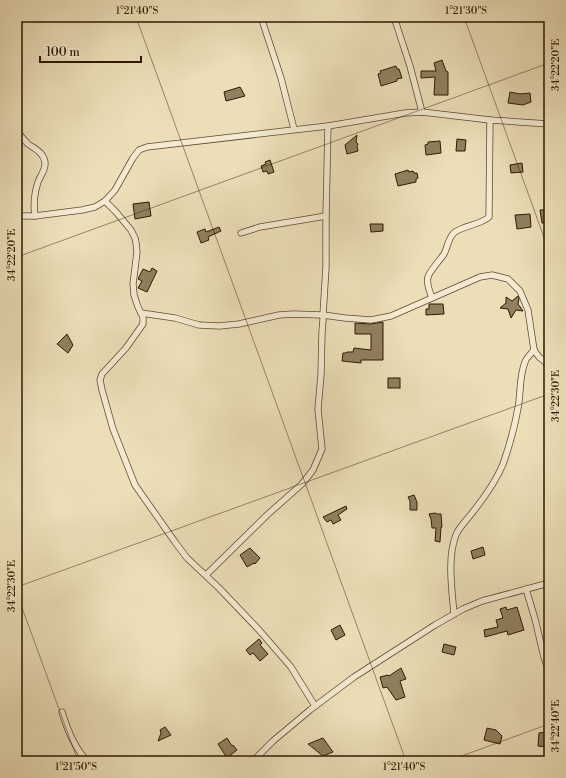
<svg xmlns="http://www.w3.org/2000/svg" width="566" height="778" viewBox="0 0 566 778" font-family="'Libre Bodoni',serif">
	<rect width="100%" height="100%" fill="#ecdfb8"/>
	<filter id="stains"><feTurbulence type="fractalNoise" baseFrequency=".005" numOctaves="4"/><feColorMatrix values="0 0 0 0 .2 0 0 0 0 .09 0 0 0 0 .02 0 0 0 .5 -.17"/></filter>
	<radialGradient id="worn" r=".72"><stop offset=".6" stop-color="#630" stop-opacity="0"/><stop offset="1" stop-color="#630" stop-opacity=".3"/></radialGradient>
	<g fill="#908060" stroke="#2d1900">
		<path d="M442 60 446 71 448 72V95H434L435 77 421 78V71H436L434 63Z"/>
		<path d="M396 66 397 69H399L402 78 397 79V81L381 86 378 74 381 73 380 71Z"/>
		<path d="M549 81V100H545L544 82Z"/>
		<path d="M240 87 245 96 226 101 224 92Z"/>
		<path d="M510 92 520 94 530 93 531 102 523 105 508 103Z"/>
		<path d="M357 135 356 142 358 144 357 146 358 151 347 154 345 145Z"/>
		<path d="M457 139 466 140 465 151H456Z"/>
		<path d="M440 141 441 153 426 155 425 145 428 144V142Z"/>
		<path d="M270 160 274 172 268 174 267 171 263 172 261 166 266 164 265 162Z"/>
		<path d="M522 163 523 172 511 173 510 165Z"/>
		<path d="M408 170 409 172 413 171 414 173H417L418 178 416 179V182L398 186 395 174Z"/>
		<path d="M149 202 151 216 135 219 133 204Z"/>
		<path d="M540 210H549V223H542Z"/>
		<path d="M530 214 531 227 517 229 515 215Z"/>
		<path d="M370 224H383V231L371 232Z"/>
		<path d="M219 227 221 231 208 237 209 240 201 243 197 232 205 229 206 232Z"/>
		<path d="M152 268 157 271 147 292 138 288 142 281 138 279 143 269 150 272Z"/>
		<path d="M518 296 519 299 518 304 523 311 516 310 511 318 508 309 500 308 506 303V297L512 301Z"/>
		<path d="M429 304H443L444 314 426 315V309H429Z"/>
		<path d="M383 322V360H361V363L342 361 343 353H346L347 352H353L354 348 371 350V334H355V323L371 324Z"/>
		<path d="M67 334 73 345 68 353 57 344Z"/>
		<rect x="388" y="378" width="12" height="10"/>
		<path d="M414 495 417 502V510H410V501L408 497Z"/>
		<path d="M346 506 347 509 338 515 341 520 333 524 331 520 327 522 323 517Z"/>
		<path d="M435 513 437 514H441L442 527H441L440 542 435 541 436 528H432L431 519 429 514Z"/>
		<path d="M483 547 485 555 473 559 471 551Z"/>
		<path d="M250 548 260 558 255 564 254 563 247 567 240 555Z"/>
		<path d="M506 607 507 610 517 607 524 630 508 635 507 631 485 637 484 630 498 627 496 620 503 618 500 609Z"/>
		<path d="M340 625 345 635 336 640 331 630Z"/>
		<path d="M259 639 262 643 260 645 268 654 260 661 253 653 250 655 246 650Z"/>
		<path d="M444 644 456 647 454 655 442 652Z"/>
		<path d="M401 668 406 679 400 681 405 697 396 700 387 687 383 688 380 677 388 675 389 676Z"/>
		<path d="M165 727 171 735 158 741 161 733 160 730Z"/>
		<path d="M487 728 496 730 502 736 500 744 484 740Z"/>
		<path d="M549 732V747L538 746 539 733Z"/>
		<path d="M227 738 232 746 233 745 237 750 227 758 218 744Z"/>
		<path d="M323 738 333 752 323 756 308 744Z"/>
	</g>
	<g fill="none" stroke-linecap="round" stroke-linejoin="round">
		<g stroke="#5d4a2e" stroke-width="7">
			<g id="minor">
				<path d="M261 17 281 78 294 129"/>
				<path d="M394 17 410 66 422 112"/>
				<path d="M17 129C19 134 24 140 28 144 35 149 43 152 45 162 46 170 40 176 38 182 34 194 33 204 35 216"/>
				<path d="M105 201 116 212 131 230 135 238 136 243 137 252 133 284 134 295 138 307 143 317V324L126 348 102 374 100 380 102 390 113 429 135 485 175 542 187 558 219 588 259 630 291 667 315 706"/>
				<path d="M17 216H35L82 210 95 207 105 201 115 190 133 158 139 150 147 147 328 126 405 113 422 112 490 120 549 124"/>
				<path d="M241 233 260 227 326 216"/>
				<path d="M432 298C430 292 426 284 428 277 429 272 440 260 444 254 448 247 448 237 455 232 465 225 480 225 489 217L490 120"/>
				<path d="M141 313 175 318 199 325 219 326 239 324 279 315 293 314 323 315 345 318 371 320 391 316 480 277 492 275 508 279 520 291 528 310 534 350 539 357 549 365"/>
				<path d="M206 575 267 515 302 484 313 470 322 449 318 409 321 375 322 332 323 320V315L326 267V216L328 126"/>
				<path d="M526 589 535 619 544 657 549 671"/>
				<path d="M454 614C452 590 447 557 456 535 459 527 467 520 472 513 484 498 496 481 503 464 509 447 515 425 518 408 521 393 519 377 525 362 526 358 531 354 534 350"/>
				<path d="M62 712C67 729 75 748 87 761"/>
				<path d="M253 761 273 741 310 710 354 677 435 625 463 609 482 601 549 583"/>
			</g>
		</g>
		<use href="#minor" stroke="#f3ead1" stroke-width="5.5"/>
	</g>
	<path fill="none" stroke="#2d1900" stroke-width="1" stroke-opacity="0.45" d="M136 17 406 761M464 17 549 251M17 257 549 63M17 587 549 394M17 594 78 761M448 761 549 724"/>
	<rect width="566" height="778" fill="none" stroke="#ecdfb8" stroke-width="44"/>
	<path d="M40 56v6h101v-6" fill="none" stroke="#2d1900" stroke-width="2"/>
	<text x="46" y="56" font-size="12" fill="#2d1900" stroke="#f3ead1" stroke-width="3" paint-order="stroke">100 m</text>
	<rect x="22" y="22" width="522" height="734" fill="none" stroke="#2d1900" stroke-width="1.5"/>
	<g font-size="10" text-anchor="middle" fill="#2d1900">
		<text x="137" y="14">1°21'40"S</text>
		<text x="466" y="14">1°21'30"S</text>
		<text transform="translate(555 65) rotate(-90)" y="4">34°22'20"E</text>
		<text transform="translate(11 255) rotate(-90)" y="4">34°22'20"E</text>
		<text transform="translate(555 396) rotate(-90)" y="4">34°22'30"E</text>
		<text transform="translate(11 586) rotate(-90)" y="4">34°22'30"E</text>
		<text transform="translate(555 726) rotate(-90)" y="4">34°22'40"E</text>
		<text x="76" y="770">1°21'50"S</text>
		<text x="404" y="770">1°21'40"S</text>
	</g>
	<rect width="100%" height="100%" filter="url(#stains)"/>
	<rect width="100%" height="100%" fill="url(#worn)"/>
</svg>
